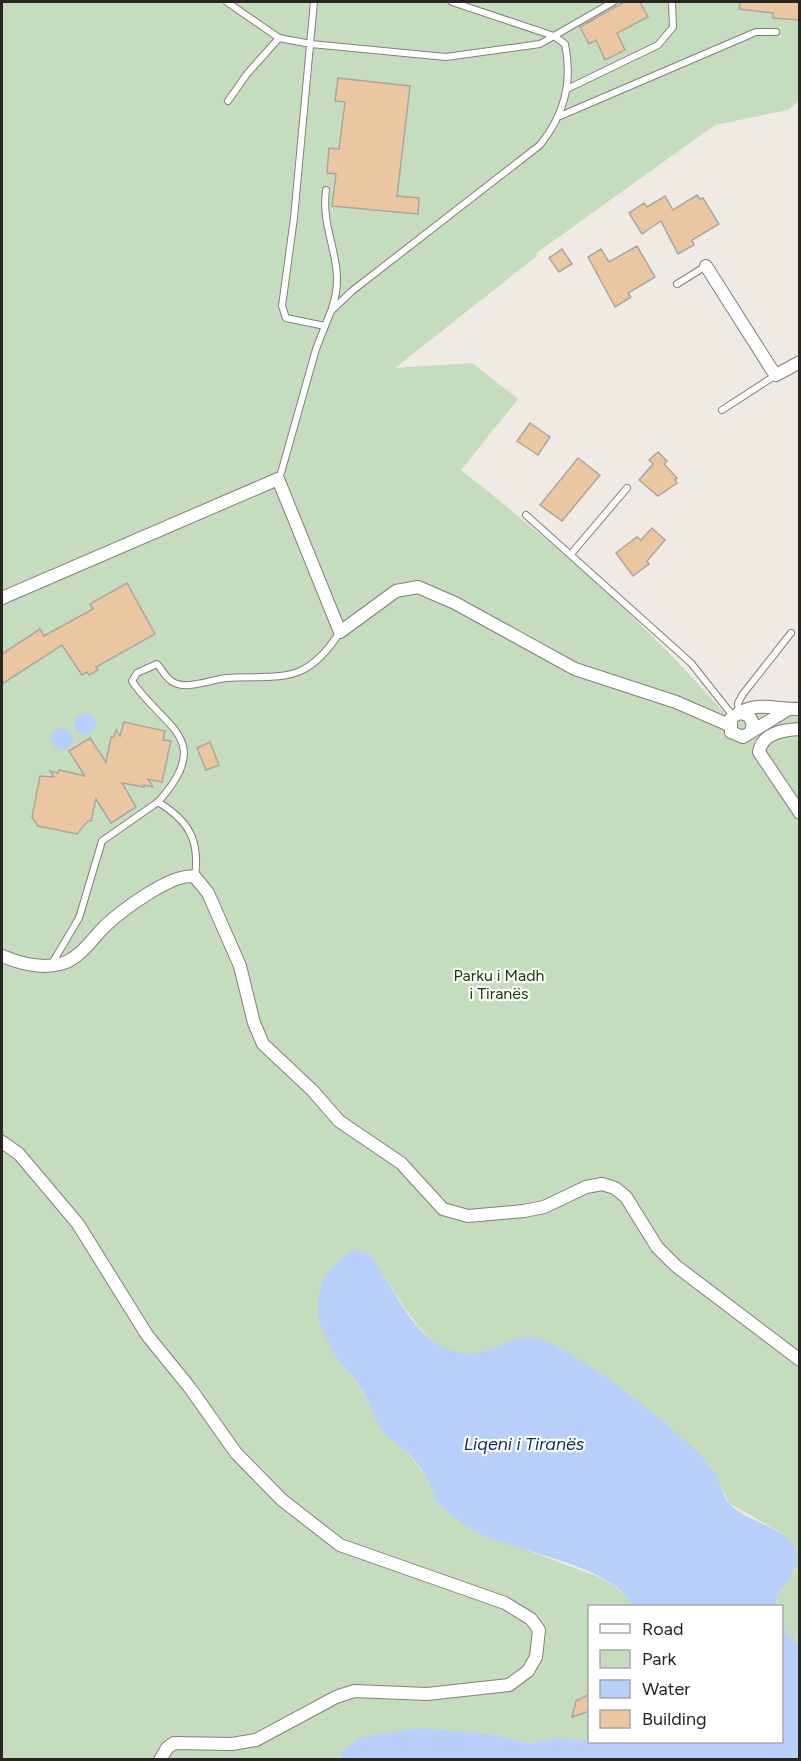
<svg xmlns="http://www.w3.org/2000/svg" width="801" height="1761" viewBox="0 0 801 1761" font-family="Figtree,sans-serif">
	<rect width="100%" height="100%" fill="#efeae3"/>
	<path fill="#c6dcbf" d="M2 2H799V101L788 110 715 125 535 254 538 255 395 368 472 363 518 399 461 470C555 544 647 623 725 714L745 702 799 701V1646C785 1637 782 1623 782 1606H776C772 1594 790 1580 796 1568L780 1532 729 1503 713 1469 686 1443 605 1379 561 1349 538 1338C518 1343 490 1354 470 1355 425 1358 392 1284 369 1254L336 1356 360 1386 383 1431 408 1453 434 1488 435 1501 472 1530 599 1577C612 1584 626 1592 632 1606H590V1742H594H593L560 1738 530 1744 495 1735 400 1732 374 1735 340 1753 342 1759H2Z"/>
	<g fill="#b7cff9">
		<circle cx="85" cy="724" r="11"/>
		<circle cx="62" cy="739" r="11"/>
		<path d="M354 1250 369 1254C393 1285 408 1330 445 1348 485 1368 510 1328 540 1339 583 1355 685 1433 713 1470 721 1479 721 1493 728 1502 746 1524 786 1524 796 1552 801 1568 786 1584 777 1595L776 1606H632C617 1565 509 1551 472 1530 459 1522 447 1510 435 1501 434 1485 420 1467 409 1454 402 1446 391 1441 384 1433 374 1420 370 1402 361 1388 354 1376 343 1367 335 1355 309 1312 310 1278 354 1250Z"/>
		<path d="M782 1619 787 1634 799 1646V1759H342L340 1753 361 1737 421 1728 495 1735 530 1744 560 1738 593 1742H782Z"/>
	</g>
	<g fill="#eac7a0" stroke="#aca6a1" stroke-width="1.5">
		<path d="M624 2H640L648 17 617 33 625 50 605 60 596 40 589 44 580 27Z"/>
		<path d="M740 2H800V20L773 18V13L739 9Z"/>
		<path d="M338 78 410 86 397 196 419 198 418 214 332 206 336 174 327 173 329 148 339 149 345 102 335 101Z"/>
		<path d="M697 195 700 199 703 198 719 224 692 240 694 245 678 254 661 221 642 234 629 213 644 203 647 207 665 196 673 210Z"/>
		<path d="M637 246 655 277 628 293 631 297 615 307 588 257 601 249 609 262Z"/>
		<path d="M562 249 572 264 559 272 549 258Z"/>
		<path d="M530 423 550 437 538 455 517 441Z"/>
		<path d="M658 452 667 461 664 464 677 478 675 480 677 483 658 496 639 480 653 464 649 460Z"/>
		<path d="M578 458 600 475 562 521 540 505Z"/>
		<path d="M652 528 665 540 647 561 649 564 633 576 616 553 637 537 641 540Z"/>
		<path d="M127 583 155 634 96 667 98 670 89 675 87 672 82 675 62 645 2 684V654L40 629 44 636 93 609 90 604Z"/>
		<path d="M124 722 165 731 163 740 171 741 162 782 148 779 153 787 144 785V787L122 783 136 807 111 823 96 799 91 821H88L77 834 38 826 32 817 40 776 54 777 50 771 58 773 59 770 85 776 69 751 90 738 106 762 111 737H114L116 730 120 736Z"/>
		<path d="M210 742 219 765 206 770 197 748Z"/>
		<path d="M590 1694V1711L572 1717 576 1701Z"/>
	</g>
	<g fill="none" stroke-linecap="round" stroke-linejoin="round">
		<g stroke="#847f7a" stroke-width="8">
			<g id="lane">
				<path d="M227 2 279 38 311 44 446 57 540 44 613 2"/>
				<path d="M314 2 294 218 282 306 286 318 325 326"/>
				<path d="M567 89 658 45 673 27 672 2"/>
				<path d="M228 101 247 74 279 38"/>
				<path d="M560 116 756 32H776"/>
				<path d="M326 190C320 234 348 264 332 308"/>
				<path d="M677 284 706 266"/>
				<path d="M722 410 776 375"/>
				<path d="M281 473 316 349 331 311 352 291 540 145C564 115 573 83 565 44L554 36 452 2"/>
				<path d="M526 515 691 663 733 716"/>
				<path d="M571 554 627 488"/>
				<path d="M739 713 738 703 743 694 791 633"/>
				<path d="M158 802C216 738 163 728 132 681L137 673 157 664C161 668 164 675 169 679 182 693 211 679 227 678 282 675 305 686 340 632"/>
				<path d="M51 965 79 918 102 841 158 802C189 821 200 840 195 877"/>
			</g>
		</g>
		<g stroke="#847f7a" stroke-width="14">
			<g id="street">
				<path d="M706 266 772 370 776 375 800 362"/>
				<path d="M2 598 278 479 340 632 396 591 418 587 455 603 575 669 676 702 729 725"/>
				<path d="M740 713C758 701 780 710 800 709"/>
				<path d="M800 729C783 730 762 733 759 752L800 813"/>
				<path d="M751 732 753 723 748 715 739 713 731 718V732L743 737 787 710"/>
				<path d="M2 956C19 963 41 969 60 964 79 960 92 939 105 926 121 911 174 871 195 877L208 893 240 966 254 1023 263 1044 313 1091 339 1121 401 1163 443 1209 468 1216 524 1211 544 1207 586 1187 602 1184 615 1188 626 1197 657 1247 676 1266 800 1360"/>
				<path d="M2 1142 19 1154 78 1224 147 1335 190 1388 236 1453 282 1500 340 1545 505 1603 531 1619 539 1630 536 1657 528 1671 509 1685 427 1694 354 1691 336 1697 256 1740 232 1744 174 1743 167 1748 160 1760"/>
			</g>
		</g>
		<use href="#lane" stroke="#fff" stroke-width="6"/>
		<use href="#street" stroke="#fff" stroke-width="12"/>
	</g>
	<g text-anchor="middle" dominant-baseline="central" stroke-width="4.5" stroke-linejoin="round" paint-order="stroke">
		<g font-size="16" fill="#153c01" stroke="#fff">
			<text x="499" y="975">Parku i Madh<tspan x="499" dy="18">i Tiranës</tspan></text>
		</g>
		<g font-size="18" font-style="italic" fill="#132e60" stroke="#fff">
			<text x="524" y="1444">Liqeni i Tiranës</text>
		</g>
	</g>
	<rect width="801" height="1761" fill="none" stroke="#282623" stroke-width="6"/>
	<rect x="588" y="1605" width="195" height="138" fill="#ffffff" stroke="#a9a8a7" stroke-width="1.5"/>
	<rect x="600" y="1624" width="30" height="9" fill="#ffffff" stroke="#a9a8a7" stroke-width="1.5"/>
	<text x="642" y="1635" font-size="18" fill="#282623">Road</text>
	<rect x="600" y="1650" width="30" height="18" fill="#c6dcbf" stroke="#a9a8a7" stroke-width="1.5"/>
	<text x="642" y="1665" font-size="18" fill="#282623">Park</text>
	<rect x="600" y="1680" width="30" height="18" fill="#b7cff9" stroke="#a9a8a7" stroke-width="1.5"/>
	<text x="642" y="1695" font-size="18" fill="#282623">Water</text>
	<rect x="600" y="1710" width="30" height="18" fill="#eac7a0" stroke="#a9a8a7" stroke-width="1.5"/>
	<text x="642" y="1725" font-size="18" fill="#282623">Building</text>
</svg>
